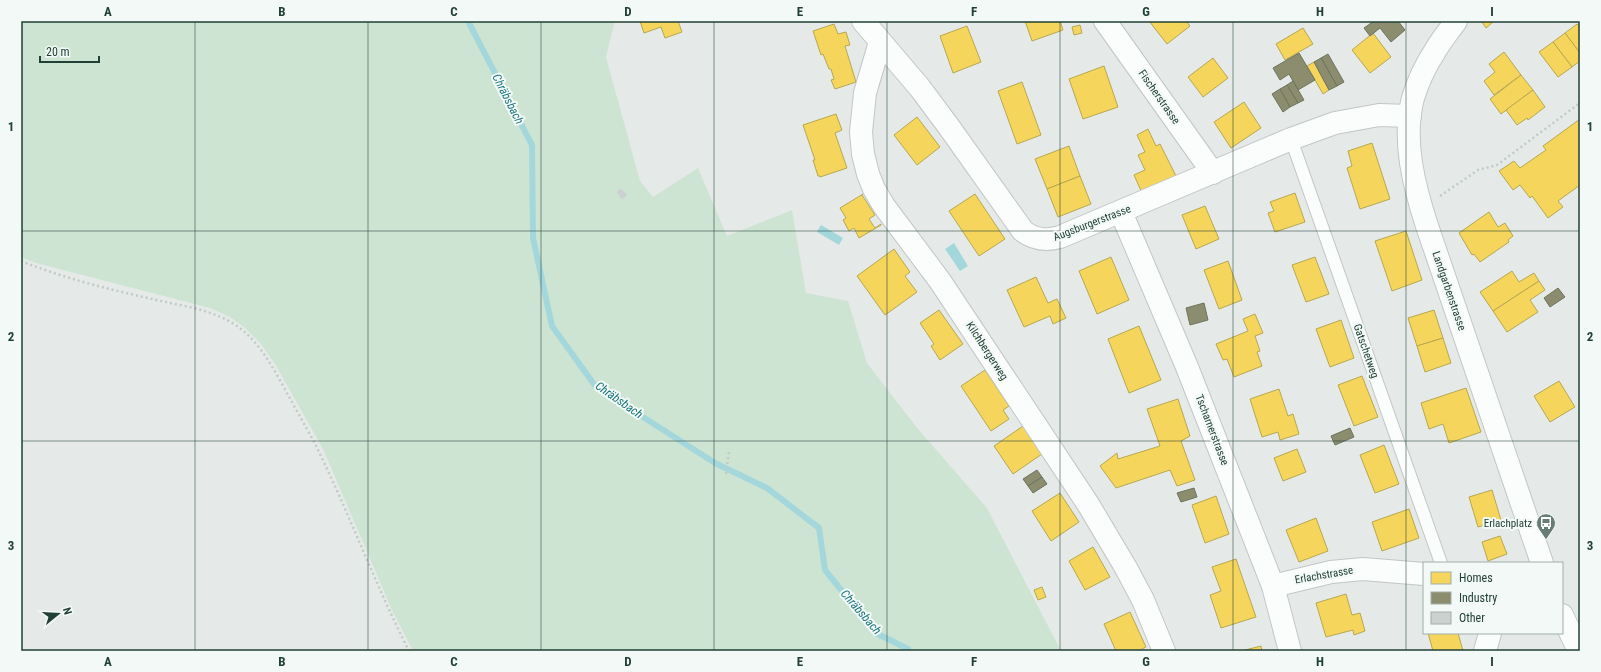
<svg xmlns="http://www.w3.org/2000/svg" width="1601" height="672" viewBox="0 0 1601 672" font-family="'Roboto Condensed',sans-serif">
	<rect width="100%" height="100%" fill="#e5eae8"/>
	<path fill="#cde4d3" d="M21 21H615L606 57 640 181 653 197 698 168 727 236 792 210 806 293 848 301 867 363 918 429 987 508 1061 651H413L392 610 323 449 275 364 261 344 245 328 230 317 210 308 36 263 21 257Z"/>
	<g fill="#a4d7db">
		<path d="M821 225 843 238 839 245 817 232Z"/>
		<path d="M954 243 968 266 960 271 945 249Z"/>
	</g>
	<g fill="#f6d55c" stroke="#b6a850">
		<path d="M640 21H678L682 32 665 38 661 27 644 33Z"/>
		<path d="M1025 21H1060L1063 30 1032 41Z"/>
		<path d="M1149 21H1186L1190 26 1167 44Z"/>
		<path d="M1484 21H1493V22L1486 28 1482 22Z"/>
		<path d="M834 24 838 34 846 32 850 45 845 46 856 82 835 89 831 80 834 79 831 69H829L823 54 821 55 813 31Z"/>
		<path d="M1577 24 1580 27V53L1565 33Z"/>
		<path d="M1080 25 1082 33 1074 35 1072 27Z"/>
		<path d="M967 26 981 62 953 73 940 36Z"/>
		<path d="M1303 28 1313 44 1285 60 1276 44Z"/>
		<path d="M1373 33 1391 57 1370 73 1352 50Z"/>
		<path d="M1565 33 1580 53V61L1572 67 1553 42Z"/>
		<path d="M1553 42 1572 67 1558 77 1539 52Z"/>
		<path d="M1504 52 1521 75 1494 95 1484 81 1495 72 1489 64Z"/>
		<path d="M1213 58 1228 78 1203 97 1188 77Z"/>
		<path d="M1314 62 1329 90 1323 94 1307 66Z"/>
		<path d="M1104 66 1118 107 1083 119 1069 79Z"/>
		<path d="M1521 75 1533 90 1501 114 1490 99Z"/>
		<path d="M1022 82 1041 135 1017 144 998 91Z"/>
		<path d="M1533 90 1545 107 1528 120 1527 118 1517 125 1506 110Z"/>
		<path d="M1244 102 1261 128 1231 148 1214 122Z"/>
		<path d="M836 114 842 130 835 133 847 168 820 177V176H818L813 160H815L803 125Z"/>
		<path d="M917 117 940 147 917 165 894 135Z"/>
		<path d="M1580 119V185L1558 201 1563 207 1548 218 1532 196 1530 198 1520 185 1513 190 1499 171 1514 161 1520 168 1546 150 1543 146Z"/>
		<path d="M1148 129 1156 146 1160 144 1176 176 1142 193 1134 175 1145 170 1138 155 1145 152 1137 135Z"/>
		<path d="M1372 143 1390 199 1360 209 1347 168 1352 166 1348 151Z"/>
		<path d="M1069 146 1080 176 1047 189 1035 159Z"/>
		<path d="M1080 176 1091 204 1058 217 1047 189Z"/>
		<path d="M1295 193 1305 222 1275 232 1268 213 1274 211 1270 202Z"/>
		<path d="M863 194 862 195 875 215 869 219 875 228 881 224V225L859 238 854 228 849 231 843 220 846 218 840 208Z"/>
		<path d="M975 194 1005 239 979 256 949 211Z"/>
		<path d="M1205 206 1219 239 1196 249 1182 215Z"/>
		<path d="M1489 212 1498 227 1505 223 1513 236 1508 240 1509 242 1480 262 1474 254 1472 255 1459 233Z"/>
		<path d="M1406 231 1422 280 1392 291 1375 241Z"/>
		<path d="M894 249 910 272 905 276 917 292 885 315 857 276Z"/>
		<path d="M1111 257 1129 300 1097 314 1079 271Z"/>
		<path d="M1315 257 1329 294 1306 302 1292 265Z"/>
		<path d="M1228 261 1242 300 1219 309 1204 270Z"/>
		<path d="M1512 271 1519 282 1534 273 1539 281 1493 311 1480 292Z"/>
		<path d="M1036 277 1048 303 1057 299 1066 318 1053 324 1050 316 1024 327 1007 290Z"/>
		<path d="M1539 281 1545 290 1530 300 1538 312 1507 332 1493 311Z"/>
		<path d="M939 310 963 344 940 360 931 346 934 344 920 323Z"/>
		<path d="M1434 310 1443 338 1417 346 1408 318Z"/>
		<path d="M1255 314 1263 333 1255 336 1260 351 1257 352 1262 366 1234 377 1227 359 1223 360 1216 344 1248 331 1243 319Z"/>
		<path d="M1341 320 1354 358 1330 367 1316 329Z"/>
		<path d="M1139 326 1161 380 1129 393 1108 339Z"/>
		<path d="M1443 338 1451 363 1425 372 1417 346Z"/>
		<path d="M985 370 1009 406 1003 410 1009 419 991 431 961 386Z"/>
		<path d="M1362 376 1378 417 1354 426 1338 385Z"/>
		<path d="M1559 381 1575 407 1550 422 1534 396Z"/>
		<path d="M1466 388 1481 432 1449 443 1443 424 1429 429 1421 403Z"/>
		<path d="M1279 389 1288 416 1293 414 1299 434 1280 440 1278 432 1262 437 1250 399Z"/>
		<path d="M1178 399 1190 436 1181 441 1195 480 1177 486 1170 470 1116 488 1100 466 1117 453 1118 459 1160 446 1147 409Z"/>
		<path d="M1023 426 1042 454 1013 474 994 446Z"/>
		<path d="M1384 445 1399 484 1375 493 1360 455Z"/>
		<path d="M1297 449 1306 472 1283 481 1274 458Z"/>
		<path d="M1492 490 1501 520 1478 527 1469 497Z"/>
		<path d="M1060 493 1079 522 1051 541 1032 511Z"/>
		<path d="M1216 496 1229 534 1205 543 1192 505Z"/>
		<path d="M1409 509 1419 538 1382 551 1372 522Z"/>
		<path d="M1316 518 1328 551 1299 562 1286 530Z"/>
		<path d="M1500 536 1507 554 1488 561 1482 542Z"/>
		<path d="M1093 547 1110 577 1085 590 1069 561Z"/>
		<path d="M1236 559 1256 617 1221 628 1210 595 1221 591 1212 567Z"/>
		<path d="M1042 587 1046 597 1038 600 1034 590Z"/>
		<path d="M1346 594 1352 615 1360 613 1365 631 1354 635 1353 630 1326 637 1316 603Z"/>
		<path d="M1130 612 1146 647 1138 651H1116L1104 624Z"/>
		<path d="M1428 633H1458L1463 651H1433Z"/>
		<path d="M1261 646 1262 651H1241Z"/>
	</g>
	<g fill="#8c8c6e" stroke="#6c755d">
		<path d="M1374 21H1398L1405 30 1391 42 1380 28 1370 36 1364 28Z"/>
		<path d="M1299 53 1315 80 1298 90 1289 74 1280 80 1273 68Z"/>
		<path d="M1328 54 1344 82 1337 86 1321 58Z"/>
		<path d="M1321 58 1337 86 1329 90 1314 62Z"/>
		<path d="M1293 81 1304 100 1298 103 1287 85Z"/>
		<path d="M1287 85 1298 103 1290 107 1280 89Z"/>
		<path d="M1280 89 1290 107 1283 112 1272 94Z"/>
		<path d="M1558 288 1565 297 1550 307 1544 298Z"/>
		<path d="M1204 303 1208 320 1190 325 1186 308Z"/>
		<path d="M1350 428 1354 437 1335 445 1331 436Z"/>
		<path d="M1037 470 1042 477 1028 486 1023 479Z"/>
		<path d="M1042 477 1047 484 1033 493 1028 486Z"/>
		<path d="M1194 488 1197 497 1181 502 1177 493Z"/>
	</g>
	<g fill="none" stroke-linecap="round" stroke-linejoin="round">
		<path stroke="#a4d7db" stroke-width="6" d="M468 21 532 145 533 238 552 326 596 387 715 463 767 488 819 528 825 570 876 633 908 649 909 651"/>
	</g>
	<path fill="#ccd1cf" stroke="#cdd3d1" d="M621 189 627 195 622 199 617 192Z"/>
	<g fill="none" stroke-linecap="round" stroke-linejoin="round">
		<g stroke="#c2c7c5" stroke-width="14">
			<path id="lane" d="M1291 139 1441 563"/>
		</g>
		<g stroke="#c2c7c5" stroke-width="24">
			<g id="street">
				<path d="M863 21 920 88 949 127 1023 231C1035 240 1046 241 1060 237L1291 139 1335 123 1379 115 1410 116"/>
				<path d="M1105 21 1213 173"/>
				<path d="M880 42 865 93 861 132 863 154 868 174 874 189 884 206 940 281 1088 504 1126 568 1143 600 1164 651"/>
				<path d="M1121 212 1187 367 1273 586 1290 651"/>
				<path d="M1273 586 1331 572 1363 569 1424 574"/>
				<path d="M1485 651 1490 633"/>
			</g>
		</g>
		<g stroke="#c0c8c5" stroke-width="24">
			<g id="secondary">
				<path d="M1456 21C1449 31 1441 40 1435 51 1426 65 1418 81 1413 98 1402 140 1414 186 1427 226L1542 563"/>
				<path d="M1562 615 1579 651"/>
			</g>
		</g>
		<g stroke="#c2cac6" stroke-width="2.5" stroke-dasharray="2 3" stroke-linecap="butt">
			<path d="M1440 196 1478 170 1497 165 1580 103"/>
			<path d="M21 261C63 278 108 289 152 299 177 305 204 308 227 320 259 336 275 372 292 402 301 419 311 435 319 452 351 518 376 586 409 651"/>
			<path d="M726 474 729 451"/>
		</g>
		<use href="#lane" stroke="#fbfcfc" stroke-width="12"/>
		<use href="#street" stroke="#fbfcfc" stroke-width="22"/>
		<use href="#secondary" stroke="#fbfcfc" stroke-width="22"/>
	</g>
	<path fill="none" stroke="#214035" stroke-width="1" stroke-opacity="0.55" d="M195 21V651M368 21V651M541 21V651M714 21V651M887 21V651M1060 21V651M1233 21V651M1406 21V651M21 231H1580M21 441H1580"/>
	<defs>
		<g id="bus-pin" transform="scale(1)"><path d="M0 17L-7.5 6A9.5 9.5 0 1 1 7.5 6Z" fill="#667c74" stroke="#f3f9f6"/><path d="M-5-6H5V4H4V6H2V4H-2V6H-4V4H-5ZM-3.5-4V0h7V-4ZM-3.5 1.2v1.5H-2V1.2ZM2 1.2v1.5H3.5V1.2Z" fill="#fff"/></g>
	</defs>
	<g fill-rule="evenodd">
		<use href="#bus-pin" x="1546" y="523"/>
	</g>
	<g text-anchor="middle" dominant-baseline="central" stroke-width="4" stroke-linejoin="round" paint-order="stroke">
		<g font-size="11" fill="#214035" stroke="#f3f9f6">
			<text transform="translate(1159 97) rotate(55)">Fischerstrasse</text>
			<text transform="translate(1092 223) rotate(-21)">Augsburgerstrasse</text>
			<text transform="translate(1449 291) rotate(71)">Landgarbenstrasse</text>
			<text transform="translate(987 351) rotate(57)">Kilchbergerweg</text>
			<text transform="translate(1366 351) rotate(71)">Gatschetweg</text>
			<text transform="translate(1212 430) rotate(69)">Tscharnerstrasse</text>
			<text transform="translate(1324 575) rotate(-10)">Erlachstrasse</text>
		</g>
		<g font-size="11" fill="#214035" stroke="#f3f9f6" text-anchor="end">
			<text x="1532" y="523">Erlachplatz</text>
		</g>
		<g font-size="12" font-style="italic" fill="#18767f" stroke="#f3f9f6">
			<text transform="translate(508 99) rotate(63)">Chräbsbach</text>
			<text transform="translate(619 400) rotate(35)">Chräbsbach</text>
			<text transform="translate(861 612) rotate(49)">Chräbsbach</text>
		</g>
	</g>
	<rect width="1601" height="672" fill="none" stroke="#f3f9f6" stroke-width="44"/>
	<rect x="1423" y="562" width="140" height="72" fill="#f3f9f6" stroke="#9fafa9"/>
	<rect x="1431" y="572" width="20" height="12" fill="#f6d55c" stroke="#9fafa9"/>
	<text x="1459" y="582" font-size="12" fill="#214035">Homes</text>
	<rect x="1431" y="592" width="20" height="12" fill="#8c8c6e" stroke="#9fafa9"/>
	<text x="1459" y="602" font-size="12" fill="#214035">Industry</text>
	<rect x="1431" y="612" width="20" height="12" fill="#ccd1cf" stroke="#9fafa9"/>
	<text x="1459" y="622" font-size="12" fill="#214035">Other</text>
	<g transform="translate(58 614) rotate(72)" stroke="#f3f9f6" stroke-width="3" paint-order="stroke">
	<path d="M0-3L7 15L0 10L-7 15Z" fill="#214035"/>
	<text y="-6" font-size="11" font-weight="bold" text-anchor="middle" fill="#214035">N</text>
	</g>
	<path d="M40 56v6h59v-6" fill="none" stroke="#214035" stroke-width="2"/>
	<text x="46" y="56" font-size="12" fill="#214035" stroke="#f3f9f6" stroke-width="3" paint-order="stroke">20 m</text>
	<rect x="22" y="22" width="1557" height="628" fill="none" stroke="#214035" stroke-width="1.5"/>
	<g font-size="13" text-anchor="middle" font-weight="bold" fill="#214035">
		<text x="108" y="16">A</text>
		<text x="282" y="16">B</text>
		<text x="454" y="16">C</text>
		<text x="628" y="16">D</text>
		<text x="800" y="16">E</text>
		<text x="974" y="16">F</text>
		<text x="1146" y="16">G</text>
		<text x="1320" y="16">H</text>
		<text x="1492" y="16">I</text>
		<text x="11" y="131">1</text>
		<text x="1590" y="131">1</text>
		<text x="11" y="341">2</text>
		<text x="1590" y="341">2</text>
		<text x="11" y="550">3</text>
		<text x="1590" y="550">3</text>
		<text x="108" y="666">A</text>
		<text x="282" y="666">B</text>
		<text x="454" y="666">C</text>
		<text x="628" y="666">D</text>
		<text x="800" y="666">E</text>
		<text x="974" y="666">F</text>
		<text x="1146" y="666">G</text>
		<text x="1320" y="666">H</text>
		<text x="1492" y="666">I</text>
	</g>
</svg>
